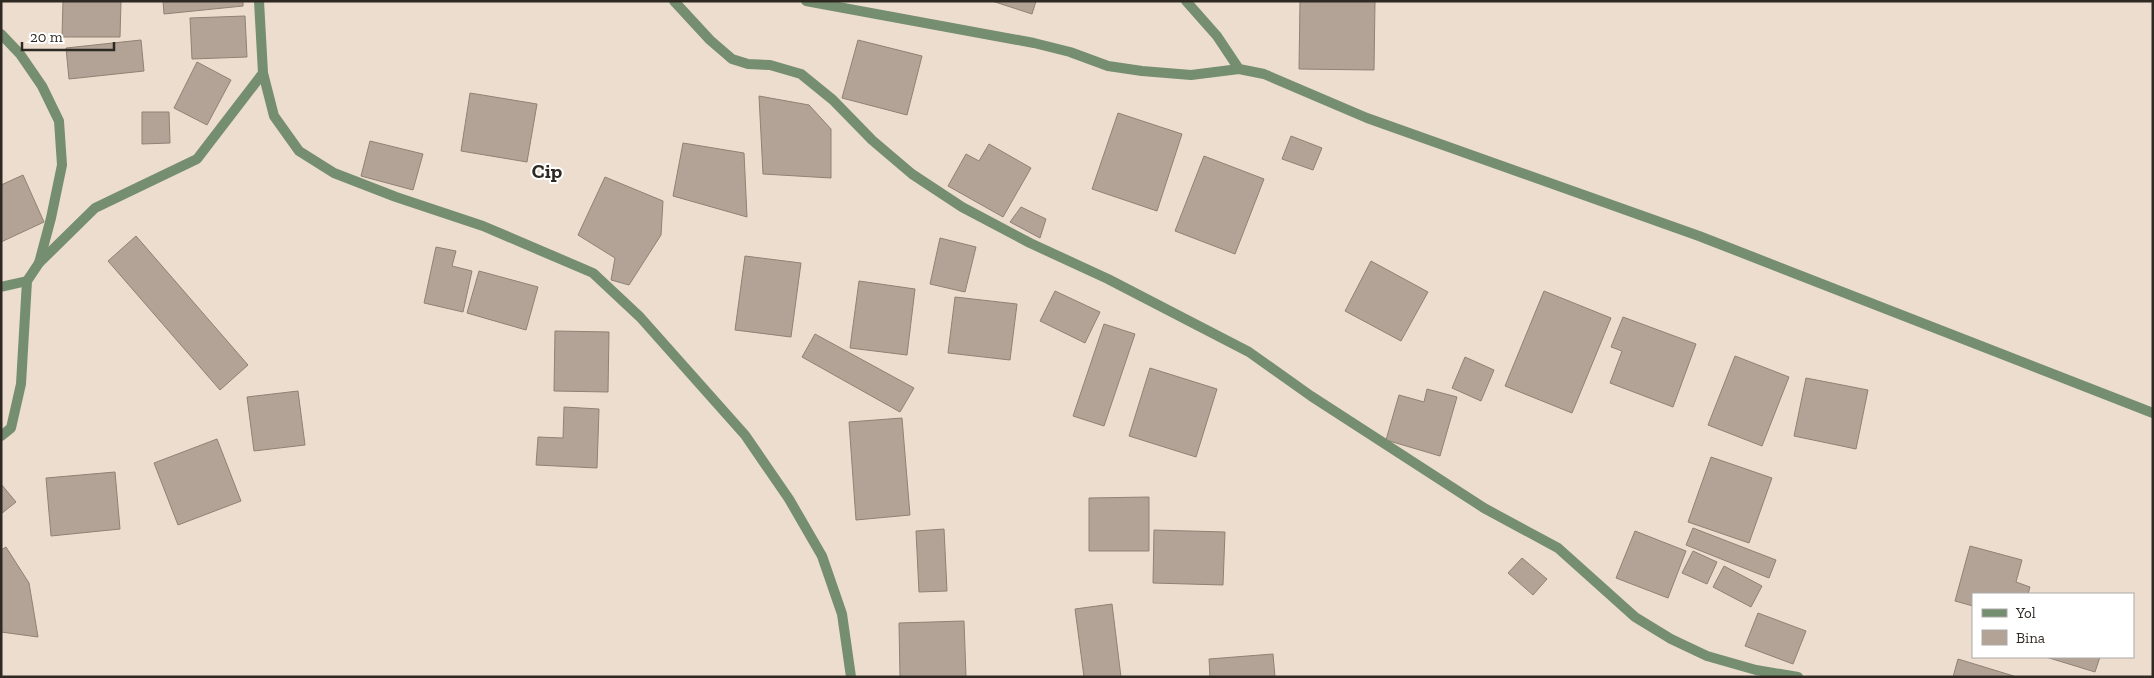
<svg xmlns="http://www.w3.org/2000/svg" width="2154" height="678" viewBox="0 0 2154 678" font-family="'Zilla Slab',serif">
	<rect width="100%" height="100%" fill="#edddcf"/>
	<g fill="#b2a396" stroke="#8f8174">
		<path d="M63 1H121L120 37H62Z"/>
		<path d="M163 1H243V6L164 14Z"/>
		<path d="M992 1H1036L1032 14Z"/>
		<path d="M1300 1H1375L1374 70 1299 69Z"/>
		<path d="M245 16 247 57 192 59 190 18Z"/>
		<path d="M141 40 144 71 69 79 66 48Z"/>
		<path d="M858 40 922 56 907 115 842 98Z"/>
		<path d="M197 62 231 80 207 125 174 108Z"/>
		<path d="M470 93 537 104 527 162 461 151Z"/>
		<path d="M759 96 809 105 831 129V178L763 174Z"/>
		<path d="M142 112H169L170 143 142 144Z"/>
		<path d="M1118 113 1182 134 1157 211 1092 189Z"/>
		<path d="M1291 136 1322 148 1313 170 1282 159Z"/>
		<path d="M370 141 423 154 413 190 361 176Z"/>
		<path d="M683 143 744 153 747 217 673 196Z"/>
		<path d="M989 144 1031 168 1003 217 948 186 966 154 979 161Z"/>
		<path d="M1204 156 1264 179 1235 254 1175 231Z"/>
		<path d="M23 175 44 222 1 242V185Z"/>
		<path d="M605 177 663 201 661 235 629 285 611 280 615 258 578 235Z"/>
		<path d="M1021 207 1046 219 1040 238 1010 222Z"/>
		<path d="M136 236 248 365 220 390 108 261Z"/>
		<path d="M940 238 976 247 965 292 930 284Z"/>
		<path d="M436 247 456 251 452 266 472 271 463 312 424 303Z"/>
		<path d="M745 256 801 263 791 337 735 330Z"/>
		<path d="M1371 261 1428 292 1401 341 1345 311Z"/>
		<path d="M479 271 538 287 526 330 467 313Z"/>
		<path d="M859 281 915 289 907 355 850 348Z"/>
		<path d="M1055 291 1100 312 1085 343 1040 321Z"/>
		<path d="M1544 291 1611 318 1572 413 1505 386Z"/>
		<path d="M955 297 1017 304 1010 360 948 353Z"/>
		<path d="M1623 317 1696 344 1673 407 1610 383 1622 351 1611 347Z"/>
		<path d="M1104 324 1135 334 1104 426 1073 416Z"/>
		<path d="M555 331 609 332 608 392 554 391Z"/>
		<path d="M815 334 914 388 900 412 802 357Z"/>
		<path d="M1735 356 1789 377 1762 446 1708 425Z"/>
		<path d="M1465 357 1494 370 1481 401 1452 388Z"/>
		<path d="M1150 368 1217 389 1196 457 1129 436Z"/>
		<path d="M1806 378 1868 390 1856 449 1794 436Z"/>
		<path d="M1427 389 1457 397 1440 456 1386 440 1399 395 1424 402Z"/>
		<path d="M298 391 305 445 254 451 247 397Z"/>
		<path d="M564 407 599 409 597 468 536 465 538 437 563 438Z"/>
		<path d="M902 418 910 515 856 520 849 422Z"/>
		<path d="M217 439 241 501 178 525 154 463Z"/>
		<path d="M1711 457 1772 478 1749 543 1688 522Z"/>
		<path d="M115 472 120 529 51 536 46 478Z"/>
		<path d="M1 484 16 502 1 514Z"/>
		<path d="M1149 497V551H1089V498Z"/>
		<path d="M1693 528 1776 560 1769 578 1686 545Z"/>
		<path d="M944 529 947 591 919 592 916 531Z"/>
		<path d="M1154 530 1225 532 1223 585 1153 583Z"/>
		<path d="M1635 531 1686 551 1668 598 1616 578Z"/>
		<path d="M1970 546 2022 560 2016 582 2030 587 2028 594H1973V606L1955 601Z"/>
		<path d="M6 547 29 583 38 637 1 632V550Z"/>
		<path d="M1693 551 1717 562 1707 584 1682 573Z"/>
		<path d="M1522 558 1547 579 1533 595 1508 573Z"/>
		<path d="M1724 566 1762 586 1751 607 1713 587Z"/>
		<path d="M1112 604 1121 677H1084L1075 609Z"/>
		<path d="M1758 613 1806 631 1793 664 1745 646Z"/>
		<path d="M964 621 966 677H900L899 623Z"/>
		<path d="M1273 654 1275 677H1210L1209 659Z"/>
		<path d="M2046 657H2100L2095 672Z"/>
		<path d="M1958 659 2017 677H1953Z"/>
	</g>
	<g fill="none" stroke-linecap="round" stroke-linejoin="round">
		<g stroke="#748e6f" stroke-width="10">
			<path d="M259 1 263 73 274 116 299 151 334 173 396 197 483 226 593 273 640 317 745 435 789 499 822 556 842 614 851 677"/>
			<path d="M674 1 710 40 732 59 748 64 770 65 801 74 833 100 872 140 912 174 962 207 1030 243 1108 279 1249 352 1311 396 1484 508 1558 548 1635 617 1671 639 1707 656 1756 670 1798 677"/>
			<path d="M806 1 1034 43 1070 52 1108 66 1142 71 1191 75 1239 69"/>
			<path d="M1 34 20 54 42 86 59 121 62 165 51 218 39 263"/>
			<path d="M1 287 27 281"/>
			<path d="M1 436 11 428 21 384 27 281 39 263 95 208 197 159 263 73"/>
		</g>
		<path stroke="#748e6f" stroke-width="10" d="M1186 1 1217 36 1239 69 1264 74 1367 118 1699 236 2153 413"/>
	</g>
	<g text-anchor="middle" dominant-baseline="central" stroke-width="4" stroke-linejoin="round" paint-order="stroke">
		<g font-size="20" font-weight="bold" fill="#2f2923" stroke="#fff">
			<text x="547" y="171">Cip</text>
		</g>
	</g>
	<rect width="2154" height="678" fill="none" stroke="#2f2923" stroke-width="5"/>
	<rect x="1972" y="593" width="162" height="65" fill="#ffffff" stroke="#aca9a7"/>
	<rect x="1982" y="609" width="25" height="8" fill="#748e6f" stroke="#aca9a7"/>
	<text x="2016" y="618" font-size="15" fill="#2f2923">Yol</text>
	<rect x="1982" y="630" width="25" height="15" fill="#b2a396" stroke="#aca9a7"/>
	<text x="2016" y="643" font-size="15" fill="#2f2923">Bina</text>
	<path d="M22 42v8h92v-8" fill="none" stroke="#2f2923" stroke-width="2.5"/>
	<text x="30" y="42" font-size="15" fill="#2f2923" stroke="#ffffff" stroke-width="4" paint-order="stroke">20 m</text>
</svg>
